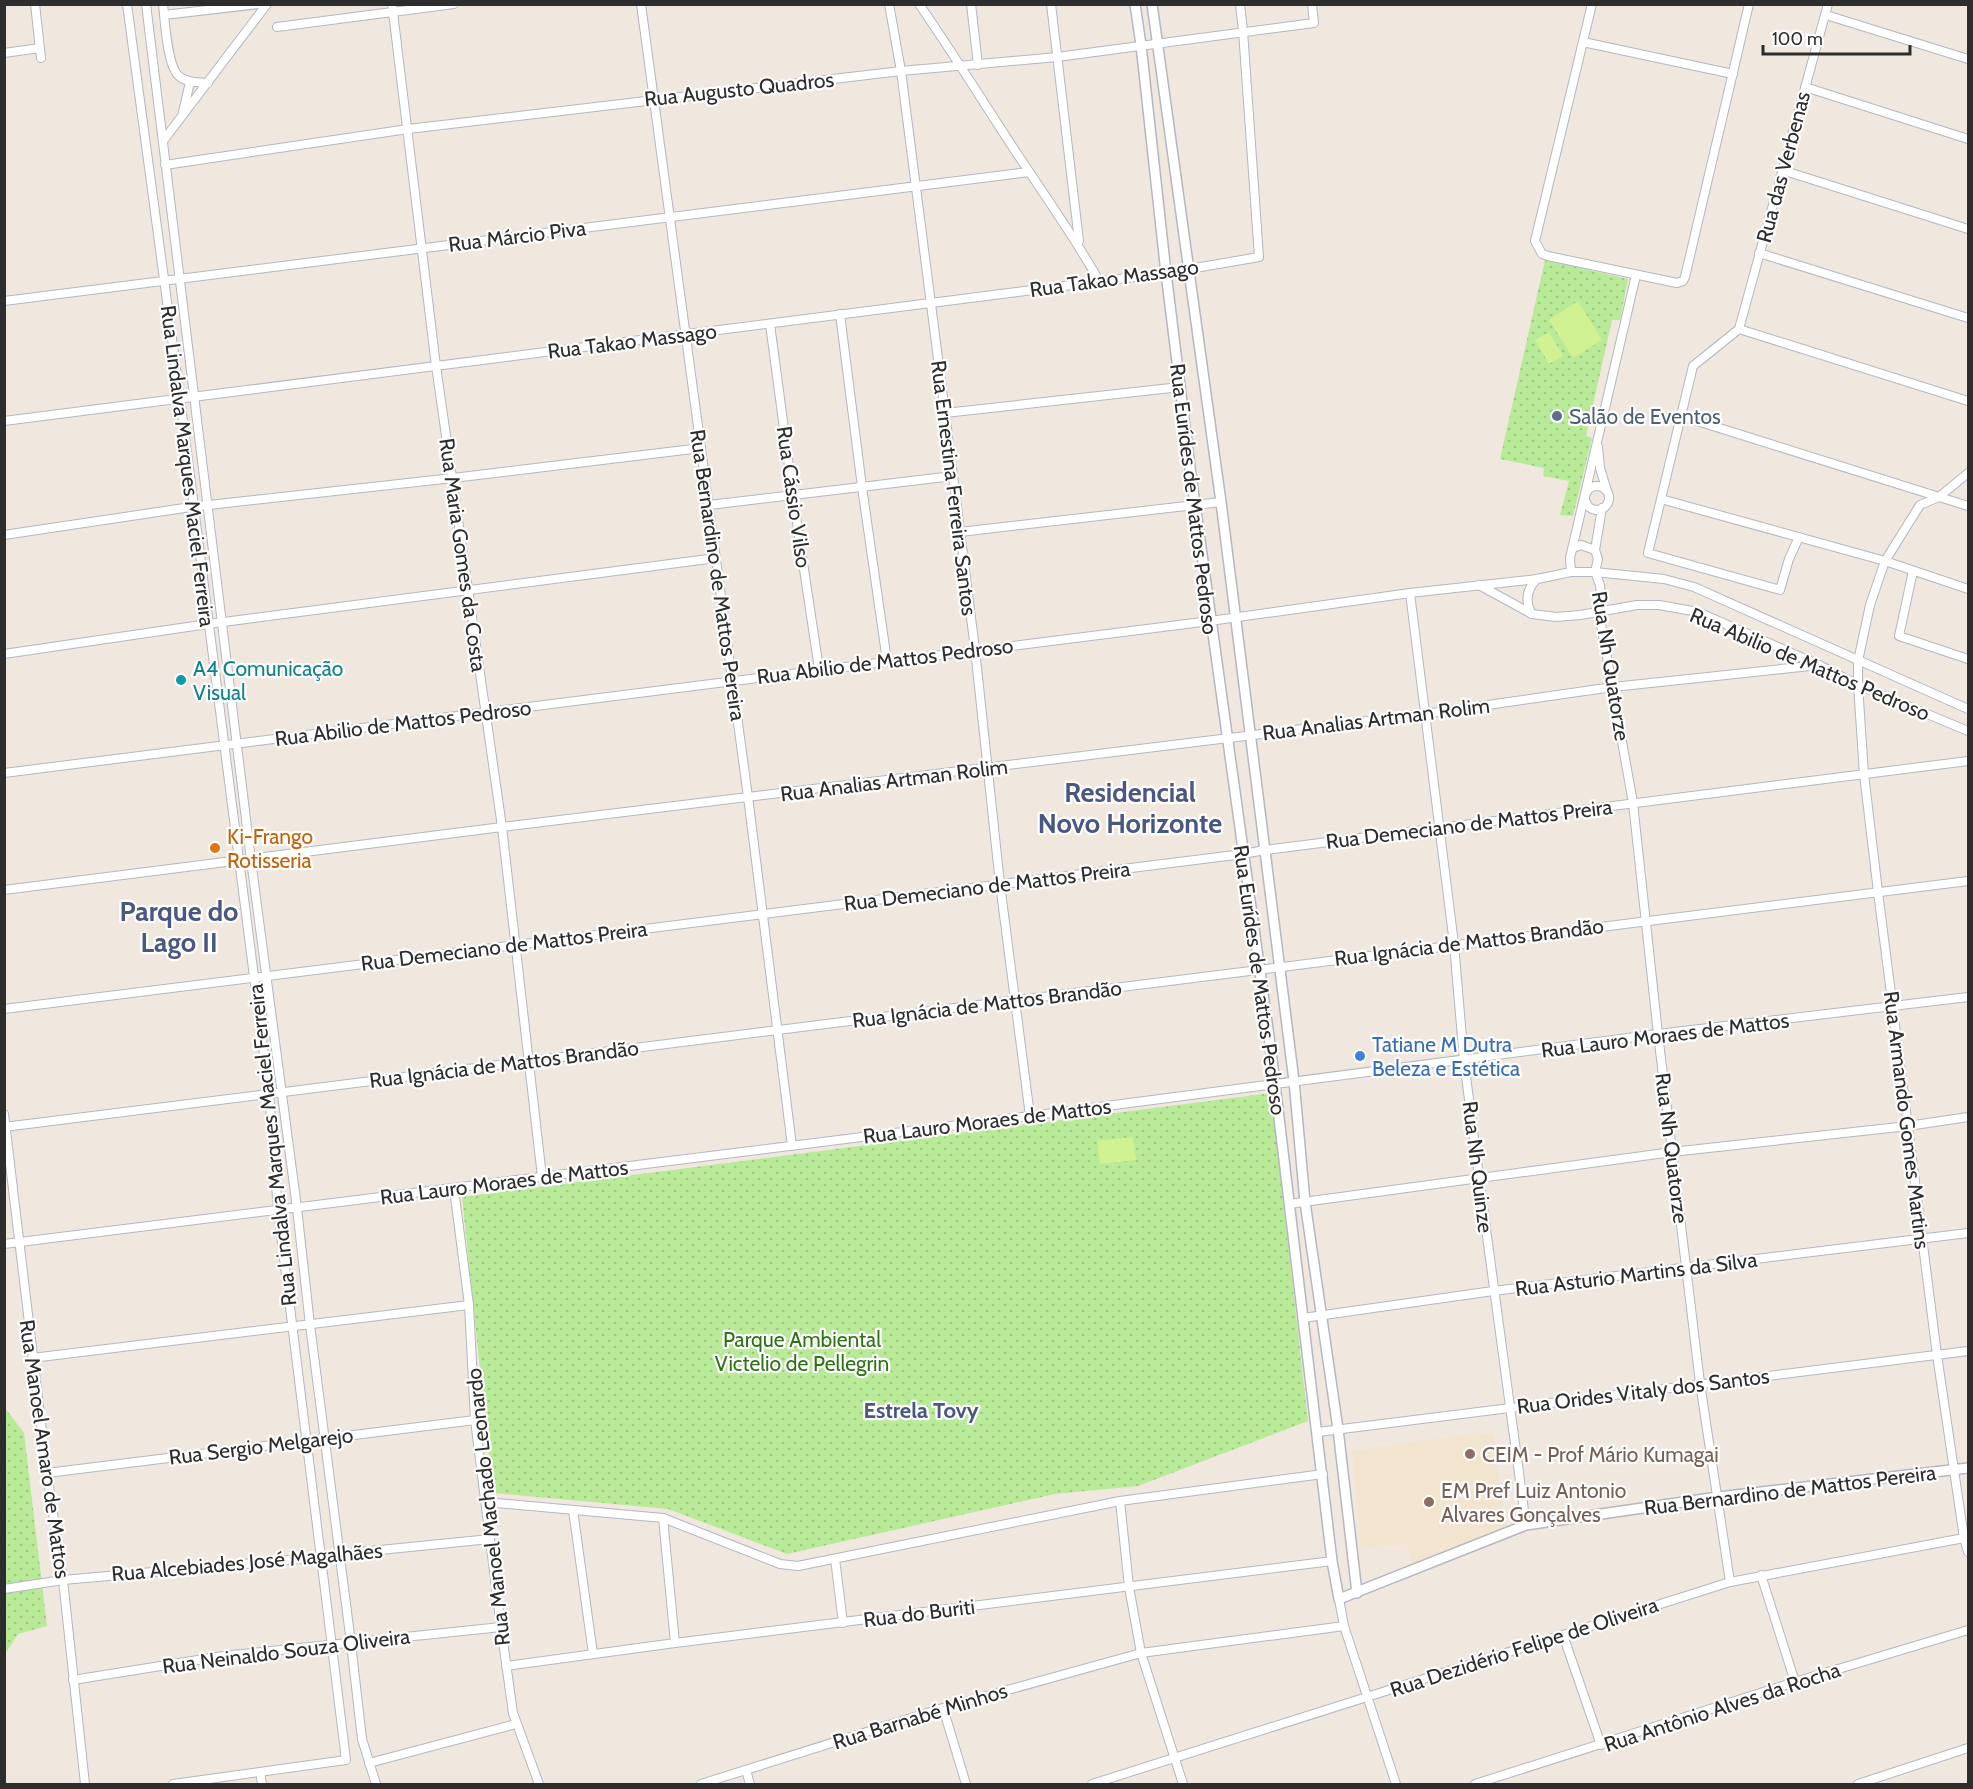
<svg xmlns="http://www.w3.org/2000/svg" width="1973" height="1789" viewBox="0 0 1973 1789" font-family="Cabin,sans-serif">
	<defs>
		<pattern id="park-dots" width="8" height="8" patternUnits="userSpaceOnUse" patternTransform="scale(1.5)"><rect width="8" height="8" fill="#b9ea98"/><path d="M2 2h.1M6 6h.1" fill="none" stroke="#9fc983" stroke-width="1.8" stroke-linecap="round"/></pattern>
	</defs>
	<rect width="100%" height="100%" fill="#f0e7df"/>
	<path fill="#f2e4ce" d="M1493 1433 1505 1527 1412 1564 1407 1544 1361 1549 1352 1451 1442 1438Z"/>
	<g fill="url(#park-dots)">
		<path d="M1545 260 1628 279 1620 320H1612L1586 436 1592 438 1573 516 1560 515 1569 481 1543 476 1544 468 1500 459Z"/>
		<path d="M1271 1093 1308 1421 1138 1486 1055 1494 787 1554 668 1509 493 1493 462 1197Z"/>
		<path d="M5 1408 24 1433 47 1626 18 1634 5 1654Z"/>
	</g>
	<g fill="#d0f293">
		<path d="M1578 301 1602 340 1573 358 1549 320Z"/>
		<path d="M1549 332 1563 356 1549 364 1535 340Z"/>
		<path d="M1133 1137 1136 1160 1100 1164 1097 1141Z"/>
	</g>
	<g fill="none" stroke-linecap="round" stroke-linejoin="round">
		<g stroke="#b3b7c2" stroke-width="10">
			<g id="minor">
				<path d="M35 4 41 58"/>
				<path d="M127 4 180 398 269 1094 278 1210 346 1760 173 1784"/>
				<path d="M146 4 251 860 297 1208 310 1325 351 1643 362 1739 376 1784"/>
				<path d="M163 4C165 21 167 68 180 77 188 83 198 82 208 83"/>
				<path d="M392 4 436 366 502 827 542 1177"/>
				<path d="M641 4 748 797 792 1146"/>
				<path d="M889 4 901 71 945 413 975 649 1000 884 1030 1116"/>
				<path d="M919 4C958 60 992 117 1030 173 1054 209 1078 243 1099 281"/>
				<path d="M971 4 978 65"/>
				<path d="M1051 4 1079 241"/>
				<path d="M1592 4 1535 241 1542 254 1548 256 1677 283 1683 281 1685 277 1749 4"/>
				<path d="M164 15 259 4"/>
				<path d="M1826 15 1968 59"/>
				<path d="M277 27 454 4"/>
				<path d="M1583 42 1733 74"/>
				<path d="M4 53 40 48"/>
				<path d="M1805 87 1968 139"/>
				<path d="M183 112 190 82"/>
				<path d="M163 141 267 4"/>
				<path d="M165 165 408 129 901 71 1057 57 1314 23 1312 4"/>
				<path d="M1782 170 1968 229"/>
				<path d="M1759 253 1968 318"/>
				<path d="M4 301 1029 172"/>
				<path d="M840 314 862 487 887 661"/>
				<path d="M770 324 793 496 819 669"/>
				<path d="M1739 329 1693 366 1648 553 1780 590 1789 559 1799 537"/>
				<path d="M1739 329 1828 4"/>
				<path d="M1739 329 1968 401"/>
				<path d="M945 413 1180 387"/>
				<path d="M1681 416 1968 506"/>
				<path d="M4 421 1166 273 1259 257 1243 31 1240 4"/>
				<path d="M1598 447 1600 468 1607 491"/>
				<path d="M1968 473 1939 497 1920 505 1885 561 1870 605 1858 661V685L1864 774 1878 892 1937 1355 1964 1538 1968 1552"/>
				<circle cx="1597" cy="498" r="12"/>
				<path d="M1661 499 1885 561 1968 589"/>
				<path d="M709 505 953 476"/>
				<path d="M1602 508 1595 550 1598 559 1595 572 1600 585 1601 597 1599 613 1633 803 1658 1034 1700 1383 1730 1582"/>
				<path d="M960 532 1221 502"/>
				<path d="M4 535 191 507 453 478 701 448"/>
				<path d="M1573 548 1581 545 1595 550"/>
				<path d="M1913 571 1899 636 1968 659"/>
				<path d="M1571 572 1570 558 1636 275"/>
				<path d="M1479 585 1532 614 1556 617 1580 615 1637 605H1659L1698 612 1819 665 1858 685 1968 731"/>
				<path d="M1410 593 1454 944 1464 1061 1479 1177 1526 1525"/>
				<path d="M1532 614C1525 602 1526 590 1537 579"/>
				<path d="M4 654 208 624 716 558"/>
				<path d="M4 773 1210 621 1410 593 1537 579 1571 572H1595L1664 579 1694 587 1968 709"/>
				<path d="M4 890 502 827 1425 714 1613 687 1819 665"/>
				<path d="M4 1009 1243 854 1265 850 1968 761"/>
				<path d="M4 1114 47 1473 63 1580 85 1784"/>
				<path d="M4 1127 1968 881"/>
				<path d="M454 1189 469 1305 475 1420 501 1627 513 1713 539 1784"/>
				<path d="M1289 1204 1672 1152 1908 1126 1968 1117"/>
				<path d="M4 1244 1030 1116 1658 1034 1968 997"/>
				<path d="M1303 1318 1493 1291 1968 1233"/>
				<path d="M32 1358 469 1305"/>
				<path d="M1318 1432 1968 1351"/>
				<path d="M47 1473 475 1420"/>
				<path d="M1120 1501 1129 1587 1141 1653 1183 1784"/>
				<path d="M486 1502 663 1518 780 1564 798 1566 1120 1501 1323 1474"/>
				<path d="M573 1510 593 1654"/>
				<path d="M663 1518 675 1643"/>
				<path d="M835 1559 843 1623"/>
				<path d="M1761 1575 1795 1682"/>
				<path d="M4 1589 63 1580 322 1557 340 1554 490 1539"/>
				<path d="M1339 1599 1344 1626 1396 1784"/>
				<path d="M1563 1635 1601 1745"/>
				<path d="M506 1666 675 1643 1332 1561"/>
				<path d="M73 1680 223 1656 501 1627"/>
				<path d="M943 1708 966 1784"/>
				<path d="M369 1763 516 1724"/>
				<path d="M746 1770 750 1784"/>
				<path d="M260 1772 262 1784"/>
				<path d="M701 1784 943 1708 1141 1653 1344 1626"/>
				<path d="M1092 1784 1730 1582 1964 1538"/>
				<path d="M1475 1784 1795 1682 1968 1630"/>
				<path d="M1858 1784 1968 1748"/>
			</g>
		</g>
		<g stroke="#b3b7c2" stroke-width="12">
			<g id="tertiary">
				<path d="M1135 4 1141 45 1166 273 1191 475 1271 1051 1332 1561 1339 1599 1526 1525 1718 1497 1968 1468"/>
				<path d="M1152 4 1221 502 1294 1081 1305 1202 1338 1429 1357 1593"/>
			</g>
		</g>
		<use href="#minor" stroke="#fff" stroke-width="8"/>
		<use href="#tertiary" stroke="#fff" stroke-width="9"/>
	</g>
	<circle fill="#5c6f8a" stroke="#fff" stroke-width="2" cx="1557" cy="416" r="6"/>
	<circle fill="#0f9aa8" stroke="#fff" stroke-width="2" cx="181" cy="680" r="6"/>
	<circle fill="#e8710a" stroke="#fff" stroke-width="2" cx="215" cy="848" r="6"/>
	<circle fill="#3f7fe0" stroke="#fff" stroke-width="2" cx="1360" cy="1056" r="6"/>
	<g fill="#8d6e63" stroke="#fff" stroke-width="2">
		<circle cx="1470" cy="1454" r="6"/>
		<circle cx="1429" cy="1502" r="6"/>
	</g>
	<g text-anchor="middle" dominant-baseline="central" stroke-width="4.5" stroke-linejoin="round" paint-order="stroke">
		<g font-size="21" fill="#2d2d2d" stroke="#fff">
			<text transform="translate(739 89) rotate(-6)">Rua Augusto Quadros</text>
			<text transform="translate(1783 167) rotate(-75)">Rua das Verbenas</text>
			<text transform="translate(517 236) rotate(-7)">Rua Márcio Piva</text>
			<text transform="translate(1114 278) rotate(-8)">Rua Takao Massago</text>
			<text transform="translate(632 341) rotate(-7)">Rua Takao Massago</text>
			<text transform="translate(188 466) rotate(83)">Rua Lindalva Marques Maciel Ferreira</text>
			<text transform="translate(954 488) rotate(83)">Rua Ernestina Ferreira Santos</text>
			<text transform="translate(794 497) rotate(82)">Rua Cássio Vilso</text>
			<text transform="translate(1194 499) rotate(83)">Rua Eurídes de Mattos Pedroso</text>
			<text transform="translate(463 555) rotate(82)">Rua Maria Gomes da Costa</text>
			<text transform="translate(718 575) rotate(82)">Rua Bernardino de Mattos Pereira</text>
			<text transform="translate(885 661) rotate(-7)">Rua Abilio de Mattos Pedroso</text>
			<text transform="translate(1810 664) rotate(23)">Rua Abilio de Mattos Pedroso</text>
			<text transform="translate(1611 666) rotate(81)">Rua Nh Quatorze</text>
			<text transform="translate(1376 719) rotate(-7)">Rua Analias Artman Rolim</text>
			<text transform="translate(403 723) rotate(-7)">Rua Abilio de Mattos Pedroso</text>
			<text transform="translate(894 780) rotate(-7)">Rua Analias Artman Rolim</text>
			<text transform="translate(1469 824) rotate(-7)">Rua Demeciano de Mattos Preira</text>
			<text transform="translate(987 886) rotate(-7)">Rua Demeciano de Mattos Preira</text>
			<text transform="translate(1469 942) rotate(-7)">Rua Ignácia de Mattos Brandão</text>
			<text transform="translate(504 946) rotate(-7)">Rua Demeciano de Mattos Preira</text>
			<text transform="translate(1260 980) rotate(82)">Rua Eurídes de Mattos Pedroso</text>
			<text transform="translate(987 1004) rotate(-7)">Rua Ignácia de Mattos Brandão</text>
			<text transform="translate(1665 1035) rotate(-7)">Rua Lauro Moraes de Mattos</text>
			<text transform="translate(504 1064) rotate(-7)">Rua Ignácia de Mattos Brandão</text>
			<text transform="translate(1907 1120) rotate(83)">Rua Armando Gomes Martins</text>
			<text transform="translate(987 1121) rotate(-7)">Rua Lauro Moraes de Mattos</text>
			<text transform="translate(272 1145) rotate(-96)">Rua Lindalva Marques Maciel Ferreira</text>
			<text transform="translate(1672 1148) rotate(83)">Rua Nh Quatorze</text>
			<text transform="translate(1478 1167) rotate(83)">Rua Nh Quinze</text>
			<text transform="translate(504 1182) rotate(-7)">Rua Lauro Moraes de Mattos</text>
			<text transform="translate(1636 1274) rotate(-7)">Rua Asturio Martins da Silva</text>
			<text transform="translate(1643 1391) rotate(-7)">Rua Orides Vitaly dos Santos</text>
			<text transform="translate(261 1446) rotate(-7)">Rua Sergio Melgarejo</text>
			<text transform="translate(45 1449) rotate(82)">Rua Manoel Amaro de Mattos</text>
			<text transform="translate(1790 1490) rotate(-7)">Rua Bernardino de Mattos Pereira</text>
			<text transform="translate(488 1507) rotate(-96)">Rua Manoel Machado Leonardo</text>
			<text transform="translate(247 1562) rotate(-5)">Rua Alcebiades José Magalhães</text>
			<text transform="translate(919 1613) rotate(-7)">Rua do Buriti</text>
			<text transform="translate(1524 1647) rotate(-18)">Rua Dezidério Felipe de Oliveira</text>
			<text transform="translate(286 1651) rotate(-7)">Rua Neinaldo Souza Oliveira</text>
			<text transform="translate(1722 1707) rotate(-18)">Rua Antônio Alves da Rocha</text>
			<text transform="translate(920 1716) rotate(-17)">Rua Barnabé Minhos</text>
		</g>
		<g font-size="21" fill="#4e5e75" stroke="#fff" text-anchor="start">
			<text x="1569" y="416">Salão de Eventos</text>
		</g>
		<g font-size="21" fill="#0d838f" stroke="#fff" text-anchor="start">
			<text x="193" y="668">A4 Comunicação<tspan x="193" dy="24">Visual</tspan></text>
		</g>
		<g font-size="21" fill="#c56008" stroke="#fff" text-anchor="start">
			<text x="227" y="836">Ki-Frango<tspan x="227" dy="24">Rotisseria</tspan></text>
		</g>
		<g font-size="21" fill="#366cbe" stroke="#fff" text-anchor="start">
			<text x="1372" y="1044">Tatiane M Dutra<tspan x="1372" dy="24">Beleza e Estética</tspan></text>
		</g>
		<g font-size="21" fill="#2e7314" stroke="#fff">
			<text x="802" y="1339">Parque Ambiental<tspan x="802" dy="24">Victelio de Pellegrin</tspan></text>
		</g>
		<g font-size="21" fill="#785e54" stroke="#fff" text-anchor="start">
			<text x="1482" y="1454">CEIM - Prof Mário Kumagai</text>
			<text x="1441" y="1490">EM Pref Luiz Antonio<tspan x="1441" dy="24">Alvares Gonçalves</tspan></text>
		</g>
		<g font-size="22" font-weight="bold" fill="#495783" stroke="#fff">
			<text x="921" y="1410">Estrela Tovy</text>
		</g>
		<g font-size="27" font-weight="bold" fill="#495783" stroke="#fff">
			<text x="1130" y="792">Residencial<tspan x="1130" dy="31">Novo Horizonte</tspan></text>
			<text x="179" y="911">Parque do<tspan x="179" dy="31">Lago II</tspan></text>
		</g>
	</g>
	<rect width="1973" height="1789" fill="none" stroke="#2d2d2d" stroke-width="12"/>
	<path d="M1763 45v9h147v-9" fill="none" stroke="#2d2d2d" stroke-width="3"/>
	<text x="1772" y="45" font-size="18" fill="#2d2d2d" stroke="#ffffff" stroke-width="4.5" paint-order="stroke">100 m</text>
</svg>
